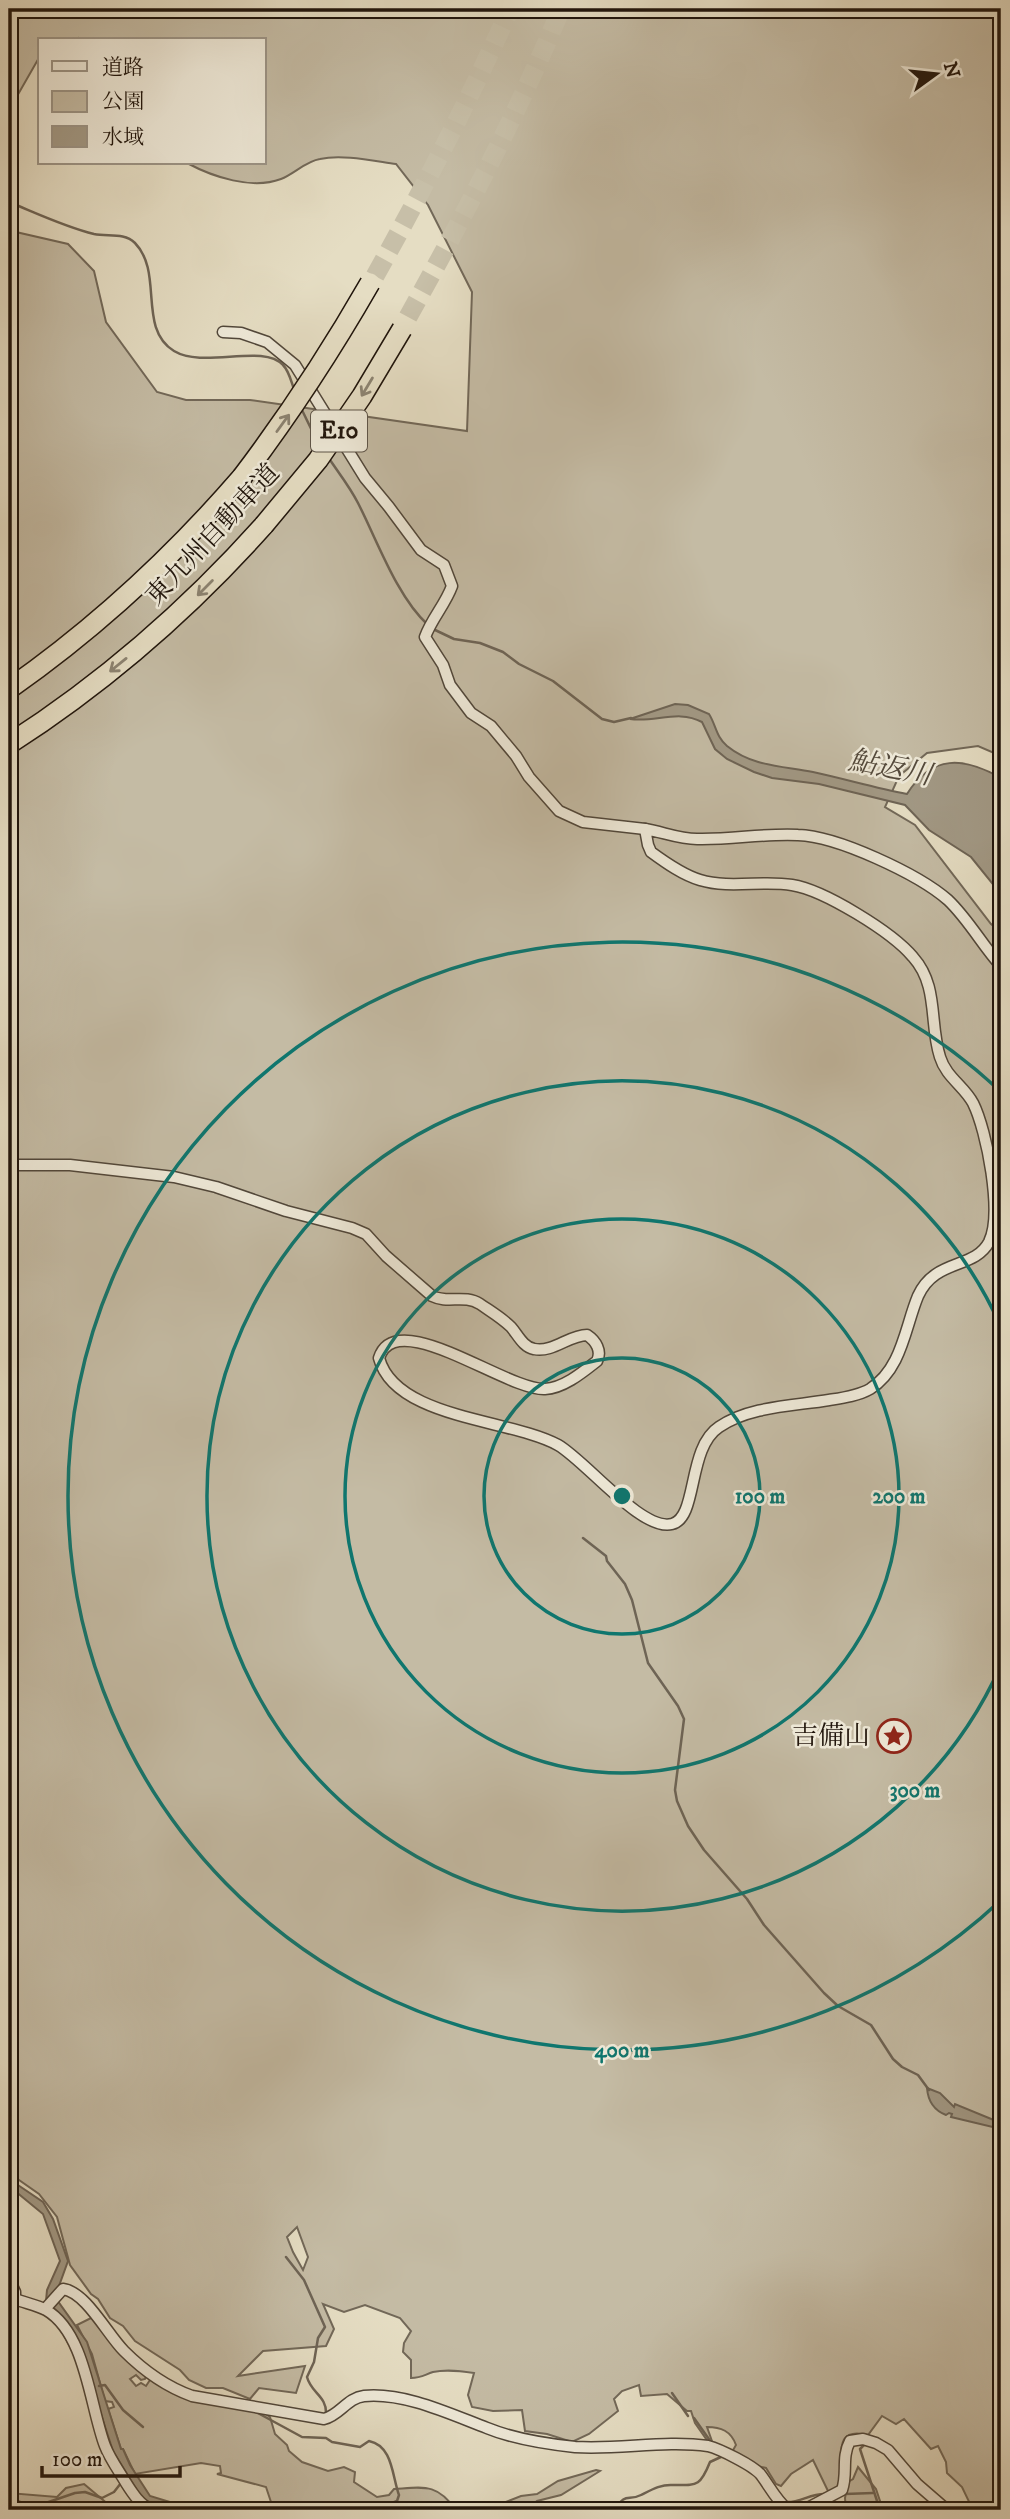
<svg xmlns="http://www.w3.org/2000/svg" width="1010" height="2519" viewBox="0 0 1010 2519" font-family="'IM FELL DW Pica','Noto Serif JP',serif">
	<rect width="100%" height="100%" fill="#e5ddc3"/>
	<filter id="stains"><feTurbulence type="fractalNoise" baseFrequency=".00286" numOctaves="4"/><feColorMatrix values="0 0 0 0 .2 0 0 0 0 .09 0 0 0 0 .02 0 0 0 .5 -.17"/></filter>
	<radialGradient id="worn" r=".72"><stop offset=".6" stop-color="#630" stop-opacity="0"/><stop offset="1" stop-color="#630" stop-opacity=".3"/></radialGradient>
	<g fill="#c4bba4" stroke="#726858" stroke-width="2" fill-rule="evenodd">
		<path d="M9 9H1001V756L978 746 927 753 899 776 885 807 915 825 991 924 1001 932V2510H973L962 2487 947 2473 946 2462 938 2446 931 2449 904 2419 896 2424 882 2416 868 2435C824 2424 851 2472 835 2491H828L813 2460 791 2474 781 2486 776 2484 766 2468 753 2465 732 2452 736 2445C731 2431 721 2427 707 2427L713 2444 709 2443 695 2423 691 2411H687L667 2394 641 2396 639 2385 622 2391 614 2399 618 2411 589 2434 572 2442 547 2434 525 2431 522 2410 493 2411 472 2407 468 2395 474 2373C461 2371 447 2369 433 2372 424 2375 421 2378 411 2378V2360L403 2352 404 2343 411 2331 400 2318 365 2305 344 2312 323 2304 334 2329 326 2346 263 2351 238 2376 305 2366 296 2393 259 2388 250 2399 223 2388H206L189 2380 180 2370 135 2341 123 2326 110 2318 98 2299 91 2294 70 2265 57 2217 39 2194 9 2173V2075L13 2076V2058L9 2049V226L16 232 68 244 94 271 106 322 157 392 186 400H250L467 431 472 292 428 205 396 164C374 161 342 154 320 159 306 161 294 174 281 179 252 190 213 177 187 163H264V40H79L78 38 70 40H40V56L12 105 9 106ZM297 2227 308 2257 303 2270 293 2252 287 2237Z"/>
		<path d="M93 2317 147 2372 145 2379 141 2380 136 2375 130 2379 136 2386 141 2383 146 2386 152 2377 167 2389 259 2409 270 2417 275 2434 287 2445 289 2451 302 2462 328 2471 344 2467 355 2472 354 2482 377 2497 389 2495 394 2489C424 2487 437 2483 456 2510H294L271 2502 266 2487 217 2474 221 2473 220 2466 201 2463 135 2474 123 2449H121L108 2409 114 2407 112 2402 105 2401 92 2354 77 2325Z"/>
		<path d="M858 2467 876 2489 883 2510H846L845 2498 848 2482 853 2479Z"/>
		<path d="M596 2470 600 2471 561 2495 537 2501 527 2510H493L506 2502 521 2496 537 2494 558 2481Z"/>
		<path d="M84 2484 115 2510H9V2493L57 2497 66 2488Z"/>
	</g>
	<g fill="#a29985" stroke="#6e6455" stroke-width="2">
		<path d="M675 704 688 705 709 714C716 725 716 737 727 746 753 767 783 766 813 772 845 779 876 788 907 794 932 754 964 757 1001 778V890L1000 893 971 857 929 830 905 805 819 784 772 778 754 772 727 759 715 749 702 722C678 709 655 723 630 719Z"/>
		<path d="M927 2088 940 2093 954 2107 955 2104 1001 2123V2129L951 2117 952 2114 949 2113 946 2115C933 2110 928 2101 927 2088Z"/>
		<path d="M9 2179 43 2202 53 2219 68 2261 55 2297 87 2342 121 2449H123L130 2465 150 2496 173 2503 187 2510H162L146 2505 113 2451 93 2390 46 2301 47 2290 60 2261 43 2214 9 2186Z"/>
	</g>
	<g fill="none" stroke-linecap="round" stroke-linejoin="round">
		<g stroke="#6e6455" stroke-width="2.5">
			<path d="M9 202C36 213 65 227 94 234 108 237 124 232 135 243 164 273 137 328 174 351 204 369 263 343 283 365 289 371 291 381 294 389"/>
			<path d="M301 408 318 443"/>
			<path d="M328 457C338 472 350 487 358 503 377 540 397 597 428 625"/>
			<path d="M433 629 454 639 480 643 503 652 519 664 553 681 602 719 614 722 631 718"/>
			<path d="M583 1538 606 1556 607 1561 625 1584 632 1600 648 1663 678 1706 684 1719 675 1790 677 1801 688 1826 704 1850 747 1899 764 1925 824 1993 838 2006 871 2025 893 2059 902 2067 918 2075 929 2090"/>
			<path d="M286 2257 304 2280 325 2327 318 2338 314 2362 307 2377C311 2393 327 2396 326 2414"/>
			<path d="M99 2386 105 2385 123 2410 143 2427"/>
			<path d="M672 2393 688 2416"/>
			<path d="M256 2412 302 2437 326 2438 332 2442 360 2447 369 2441C393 2446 392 2476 399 2495L397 2501 387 2505V2510"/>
			<path d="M694 2418 711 2442"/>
			<path d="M865 2444 860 2449 880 2510"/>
			<path d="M845 2494 873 2493"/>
			<path d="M9 2498 34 2507 75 2493 85 2492 102 2498 114 2492 121 2483"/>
			<path d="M786 2502C800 2503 811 2493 826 2494"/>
			<path d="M614 2510C627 2491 627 2502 641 2495 651 2490 661 2484 673 2485 697 2485 700 2487 710 2462L723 2456"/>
		</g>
		<g stroke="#c7bfa8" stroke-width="19" stroke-dasharray="19 10" stroke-linecap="butt">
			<path d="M375 276C424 188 469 100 510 9"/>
			<path d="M408 317C464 216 517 115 561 9"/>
		</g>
		<g stroke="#51473a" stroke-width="13">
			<g id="street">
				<path d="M223 332 241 333 267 342 295 365 365 478 389 507 421 550 444 565 452 586C445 605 432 618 425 637L443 665 450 685 471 713 491 726 516 756 529 777 559 811 583 822 645 829"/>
				<path d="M9 1165H70L174 1177 216 1187 286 1211 352 1228 366 1234 386 1256 432 1296C448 1304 464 1294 480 1304 490 1311 502 1318 511 1327 518 1335 523 1347 534 1349 553 1353 569 1335 587 1335 596 1341 602 1351 597 1361 583 1372 564 1388 545 1389 507 1391 396 1305 379 1358 395 1419 511 1419 558 1445 586 1461 642 1532 672 1524 698 1518 687 1448 719 1427 750 1406 794 1406 829 1400 842 1398 858 1396 870 1389 902 1369 905 1327 918 1296 935 1258 974 1270 989 1242 1003 1214 987 1131 973 1103 964 1086 946 1077 940 1057 929 1023 939 986 913 957 892 932 824 890 792 885 762 880 730 889 700 880 683 875 666 863 651 852L648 845 645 829C663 832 679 839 697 839 731 840 765 833 798 835 837 836 918 874 948 900 969 920 982 945 1001 966"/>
				<path d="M9 2279 15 2292V2299C25 2303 37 2305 46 2310 86 2333 90 2407 105 2446 110 2459 119 2471 126 2483 133 2494 140 2505 152 2510"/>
				<path d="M45 2309 63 2289C86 2292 107 2334 124 2351 143 2370 167 2387 192 2396L324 2419C340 2415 347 2398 364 2396 404 2392 450 2414 487 2428 514 2439 546 2444 575 2447 619 2450 664 2440 708 2446 720 2449 754 2466 761 2475 770 2487 776 2500 788 2510"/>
				<path d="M804 2510 842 2490C848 2473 841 2458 850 2441L863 2439 876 2443 888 2450 917 2484 947 2510"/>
			</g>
		</g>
		<g stroke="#20150c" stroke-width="22">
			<g id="highway">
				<path d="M9 689C96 628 172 558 242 477"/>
				<path d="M9 744C104 683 189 609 264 525"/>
			</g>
		</g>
		<use href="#street" stroke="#eee9d8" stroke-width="10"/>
		<use href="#highway" stroke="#e5ddc3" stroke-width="19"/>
		<g stroke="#20150c" stroke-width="22" stroke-linecap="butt">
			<g id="highway-bridge">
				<path d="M242 477C289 415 331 351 370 283"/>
				<path d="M264 525 318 460 362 396 402 329"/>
			</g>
		</g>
		<use href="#highway-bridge" stroke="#e5ddc3" stroke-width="19"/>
	</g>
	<defs><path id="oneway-shaft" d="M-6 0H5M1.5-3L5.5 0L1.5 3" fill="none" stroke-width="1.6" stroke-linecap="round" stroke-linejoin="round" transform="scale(1.75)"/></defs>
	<g stroke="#8c8371">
		<use href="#oneway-shaft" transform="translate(367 387) rotate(121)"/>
		<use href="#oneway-shaft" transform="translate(283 423) rotate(-54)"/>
		<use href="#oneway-shaft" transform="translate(205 588) rotate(135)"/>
		<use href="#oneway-shaft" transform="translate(118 665) rotate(141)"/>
	</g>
	<g fill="none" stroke="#0f766e" stroke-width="3.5">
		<circle cx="622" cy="1496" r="138"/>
		<circle cx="622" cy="1496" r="277"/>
		<path d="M1001 1665A415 415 0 1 1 1001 1327"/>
		<path d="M1000 1901A554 554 0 1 1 1000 1091"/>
	</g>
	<defs>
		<g id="sight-ring" transform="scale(1.75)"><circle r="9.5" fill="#eee9d8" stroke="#8f2418" stroke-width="1.5"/><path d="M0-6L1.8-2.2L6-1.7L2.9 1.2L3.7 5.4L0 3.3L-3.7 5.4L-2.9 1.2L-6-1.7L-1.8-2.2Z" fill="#8f2418"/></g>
	</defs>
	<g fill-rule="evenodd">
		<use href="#sight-ring" x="894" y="1736"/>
	</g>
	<g text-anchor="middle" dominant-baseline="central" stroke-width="5" stroke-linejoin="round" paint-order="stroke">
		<rect fill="#eee9d8" stroke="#5e5549" stroke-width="2" x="311" y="410.5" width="56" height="41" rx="5"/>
		<g font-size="24" font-weight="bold" fill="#20150c">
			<text x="339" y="431">E10</text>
		</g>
		<g font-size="26" fill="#20150c" stroke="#eee9d8">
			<text transform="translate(213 535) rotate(-47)">東九州自動車道</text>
		</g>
		<g font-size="26" fill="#20150c" stroke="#eee9d8" text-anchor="end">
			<text x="870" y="1736">吉備山</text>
		</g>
		<g font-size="28" font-style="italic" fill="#544a3c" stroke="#eee9d8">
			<text transform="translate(890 768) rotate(11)">鮎返川</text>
		</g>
	</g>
	<circle cx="622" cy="1496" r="10" fill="#0f766e" stroke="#eee9d8" stroke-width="3.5"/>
	<g font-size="21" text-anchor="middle" font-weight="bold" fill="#0f766e" stroke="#eee9d8" stroke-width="5" stroke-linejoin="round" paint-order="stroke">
		<text x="760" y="1503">100 m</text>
		<text x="899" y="1503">200 m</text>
		<text x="915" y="1797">300 m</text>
		<text x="622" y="2057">400 m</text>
	</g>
	<rect width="1010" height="2519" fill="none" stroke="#e5ddc3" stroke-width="35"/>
	<rect x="10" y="10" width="989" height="2498" fill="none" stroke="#20150c" stroke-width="3.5"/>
	<rect x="18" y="18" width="975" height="2484" fill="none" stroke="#20150c" stroke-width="2"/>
	<rect x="38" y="38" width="228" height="126" fill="#eee9d8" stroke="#9c9486" stroke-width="2"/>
	<rect x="52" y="61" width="35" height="10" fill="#eee9d8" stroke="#9c9486" stroke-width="2"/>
	<text x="102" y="74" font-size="21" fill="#20150c">道路</text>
	<rect x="52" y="91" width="35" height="21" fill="#c4bba4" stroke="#9c9486" stroke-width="2"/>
	<text x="102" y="108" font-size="21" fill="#20150c">公園</text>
	<rect x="52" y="126" width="35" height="21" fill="#a29985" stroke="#9c9486" stroke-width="2"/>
	<text x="102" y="144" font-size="21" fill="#20150c">水域</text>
	<g transform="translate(936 74) rotate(75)" stroke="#eee9d8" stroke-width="5" paint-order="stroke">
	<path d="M0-5L12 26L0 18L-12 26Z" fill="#20150c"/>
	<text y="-10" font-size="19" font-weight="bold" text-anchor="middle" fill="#20150c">N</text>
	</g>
	<path d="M42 2466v10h138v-10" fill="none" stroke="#20150c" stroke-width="3.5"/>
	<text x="52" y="2466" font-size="21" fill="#20150c" stroke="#eee9d8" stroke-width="5" paint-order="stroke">100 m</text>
	<rect width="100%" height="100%" filter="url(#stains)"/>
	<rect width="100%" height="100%" fill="url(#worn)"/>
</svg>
